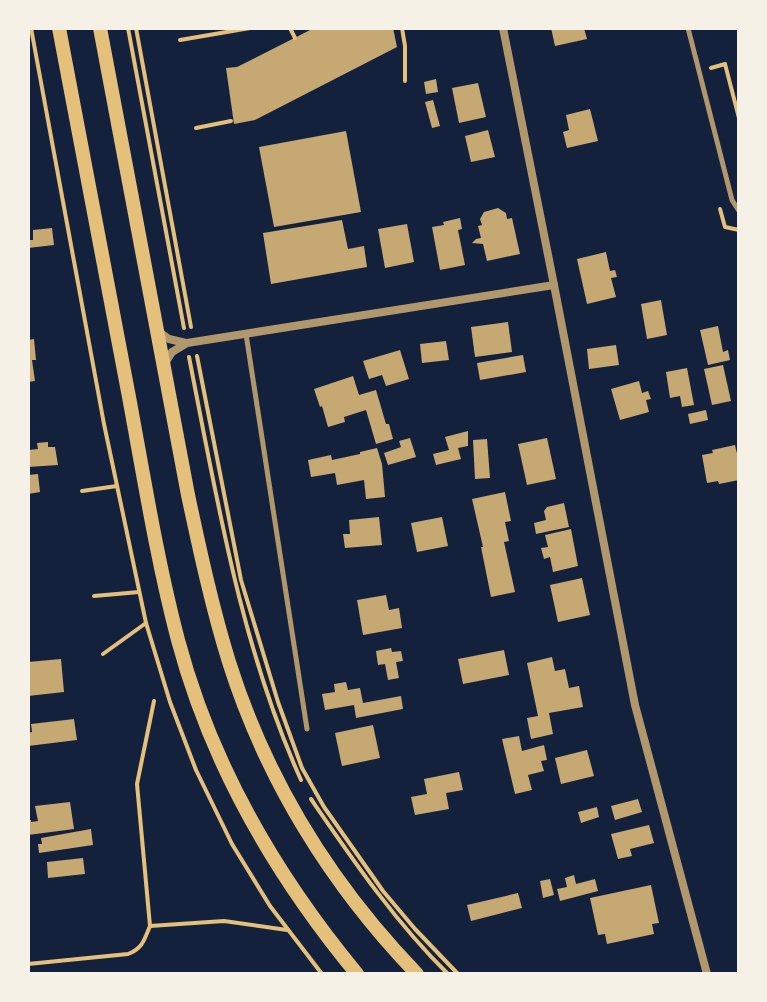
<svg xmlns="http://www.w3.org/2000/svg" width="767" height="1002" viewBox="0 0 767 1002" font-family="'PT Sans',sans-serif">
	<rect width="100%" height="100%" fill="#14213d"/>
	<g fill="#c6a872">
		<path d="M314 28H393L397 47 255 120 234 124 226 68 237 67Z"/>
		<path d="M551 28H584L587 39 555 46Z"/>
		<path d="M436 79 438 92 426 94 424 82Z"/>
		<path d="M478 83 486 117 459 123 452 88Z"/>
		<path d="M433 100 440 126 432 128 425 102Z"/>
		<path d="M590 109 598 141 567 148 563 132 569 130 566 115Z"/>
		<path d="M488 130 495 157 471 162 465 136Z"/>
		<path d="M346 131 361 212 274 227 259 147Z"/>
		<path d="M498 208 506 213 507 219 512 218 520 254 487 261 483 244 472 243 476 239 481 238 478 226 482 225 480 219 484 212Z"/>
		<path d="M460 218 462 229 458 230 465 265 440 270 432 227 444 225 443 222Z"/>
		<path d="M342 220 348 249 364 246 367 267 271 284 263 233Z"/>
		<path d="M407 224 414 262 385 268 378 229Z"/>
		<path d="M52 228 54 245 28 248V240H33V230Z"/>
		<path d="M606 252 610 271 615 270 617 277 611 278 616 297 587 304 577 259Z"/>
		<path d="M661 300 667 335 647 339 641 304Z"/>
		<path d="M508 322 512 352 475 357 471 327Z"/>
		<path d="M718 326 723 352 728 350 730 360 708 365 700 330Z"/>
		<path d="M34 339 36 360H32L35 381 28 382V340Z"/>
		<path d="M446 341 449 360 422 363 420 344Z"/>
		<path d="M616 345 619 365 589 369 587 349Z"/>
		<path d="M400 350 409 379 386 386 382 375 369 379 363 361Z"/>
		<path d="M523 355 526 372 480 380 477 363Z"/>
		<path d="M723 365 731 401 712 405 704 369Z"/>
		<path d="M687 368 694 405 682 407 680 396 670 398 666 372Z"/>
		<path d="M353 376 359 395 376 390 386 424H389L393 439 376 444 366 410 344 417 345 422 328 427 322 406 320 407 314 389Z"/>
		<path d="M639 381 642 393 648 391 651 399 646 400 649 412 620 420 611 389Z"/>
		<path d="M706 410 708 420 690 424 688 414Z"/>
		<path d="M468 431V446L458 448 461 459 436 465 433 454 449 450 445 437Z"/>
		<path d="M410 438 416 457 388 465 384 453 401 447 399 441Z"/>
		<path d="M547 438 556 479 527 485 518 444Z"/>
		<path d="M487 439 490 478 475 479 473 440Z"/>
		<path d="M48 442V447H55L58 465 28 467V450L38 449 37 443Z"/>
		<path d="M735 445 739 462V480L719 484 718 481 707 483 702 455 713 453 712 450Z"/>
		<path d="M377 448 382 464 385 497 366 499 364 480 337 485 335 473 311 477 308 460 331 455 332 460 360 454V452Z"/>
		<path d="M38 474 40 492 28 494V475Z"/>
		<path d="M505 492 511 521 505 522 509 541 504 542 515 592 491 597 481 547H483L472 499Z"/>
		<path d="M564 503 569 527 536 534 534 523 546 520 544 511 547 507Z"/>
		<path d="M379 517 382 545 345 548 343 534H350L349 520Z"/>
		<path d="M442 517 448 546 417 552 411 523Z"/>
		<path d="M571 529 578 566 553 572 550 557 544 559 541 548 548 547 545 535Z"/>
		<path d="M582 578 590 615 558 622 550 585Z"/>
		<path d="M386 595 389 610 399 608 402 628 363 635 357 600Z"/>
		<path d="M391 648 392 652 401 651 403 661 396 662 399 678 388 680 385 664 378 665 376 651Z"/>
		<path d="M504 650 509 675 463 684 458 659Z"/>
		<path d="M552 657 555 671 565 669 569 688 579 686 583 707 549 713 553 734 531 739 527 718 538 716 527 663Z"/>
		<path d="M61 659 64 692 28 696V662Z"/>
		<path d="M346 682 348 690 360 688 363 703 401 696 403 709 356 718 354 705 325 710 322 694 335 692 334 684Z"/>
		<path d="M74 719 77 740 28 746V733L32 732 31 724Z"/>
		<path d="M373 725 380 758 342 766 335 733Z"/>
		<path d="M519 736 522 751 544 745 547 760 541 761 544 771 528 775 532 790 515 794 502 739Z"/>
		<path d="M587 750 594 776 561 784 555 758Z"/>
		<path d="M459 772 463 790 446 793 449 809 415 815 411 797 427 794 424 779Z"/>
		<path d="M638 799 642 812 615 820 611 806Z"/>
		<path d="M70 802 74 829 28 835V820H31V822L38 821 35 806Z"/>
		<path d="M597 807 599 817 581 823 578 812Z"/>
		<path d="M649 825 654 843 630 849 632 856 618 859 611 834Z"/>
		<path d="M91 829 93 845 39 853 38 844H42L41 838Z"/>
		<path d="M83 858 85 874 48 878 47 862Z"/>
		<path d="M574 875 576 884 595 879 598 891 560 901 557 889 567 887 565 878Z"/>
		<path d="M550 879 554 895 543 898 540 881Z"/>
		<path d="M651 885 659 923 652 924 654 934 607 944 605 934 598 935 590 898Z"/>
		<path d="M518 893 522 908 471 921 467 905Z"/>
	</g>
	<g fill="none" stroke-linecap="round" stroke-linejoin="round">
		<g stroke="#e5c07b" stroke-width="4">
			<path d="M31 28 104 424 146 623 170 702 196 770 232 844 270 906 322 974"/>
			<path d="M128 28 184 328"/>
			<path d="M136 28 191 327"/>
			<path d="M290 28 295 38"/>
			<path d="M402 28 405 46V81"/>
			<path d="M180 40 250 28"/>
			<path d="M711 68 725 64 739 118"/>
			<path d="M196 128 231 121"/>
			<path d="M720 209 725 227 739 230"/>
			<path d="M197 356 241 580 278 702 302 768 324 807 383 891 415 929 458 974"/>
			<path d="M189 357C217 499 241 647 301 780"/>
			<path d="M82 491 117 486"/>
			<path d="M94 596 139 592"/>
			<path d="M103 654 146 623"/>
			<path d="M311 799C353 860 395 922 448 974"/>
			<path d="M150 926 224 921 287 930"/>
			<path d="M28 964 128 954C143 948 144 940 150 926L137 784 154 701"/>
		</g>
		<g stroke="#b1986c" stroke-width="5">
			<path d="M688 28 732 200 739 211"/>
			<path d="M246 334 307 729"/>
		</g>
		<g stroke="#b1986c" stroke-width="8">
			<path d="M503 28 554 285 635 705 707 974"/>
			<path d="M159 332 169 339 186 343"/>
			<path d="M165 363 172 352 187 343 554 285"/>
		</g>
		<g stroke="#e5c07b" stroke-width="14">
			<path d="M59 28C83 151 105 274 129 397 144 478 157 560 178 640 211 764 276 876 357 974"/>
			<path d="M100 28 188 495C200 551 212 607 229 662 266 779 331 885 417 974"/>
		</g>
	</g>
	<rect width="767" height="1002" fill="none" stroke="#f6f1e7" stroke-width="60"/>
</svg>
